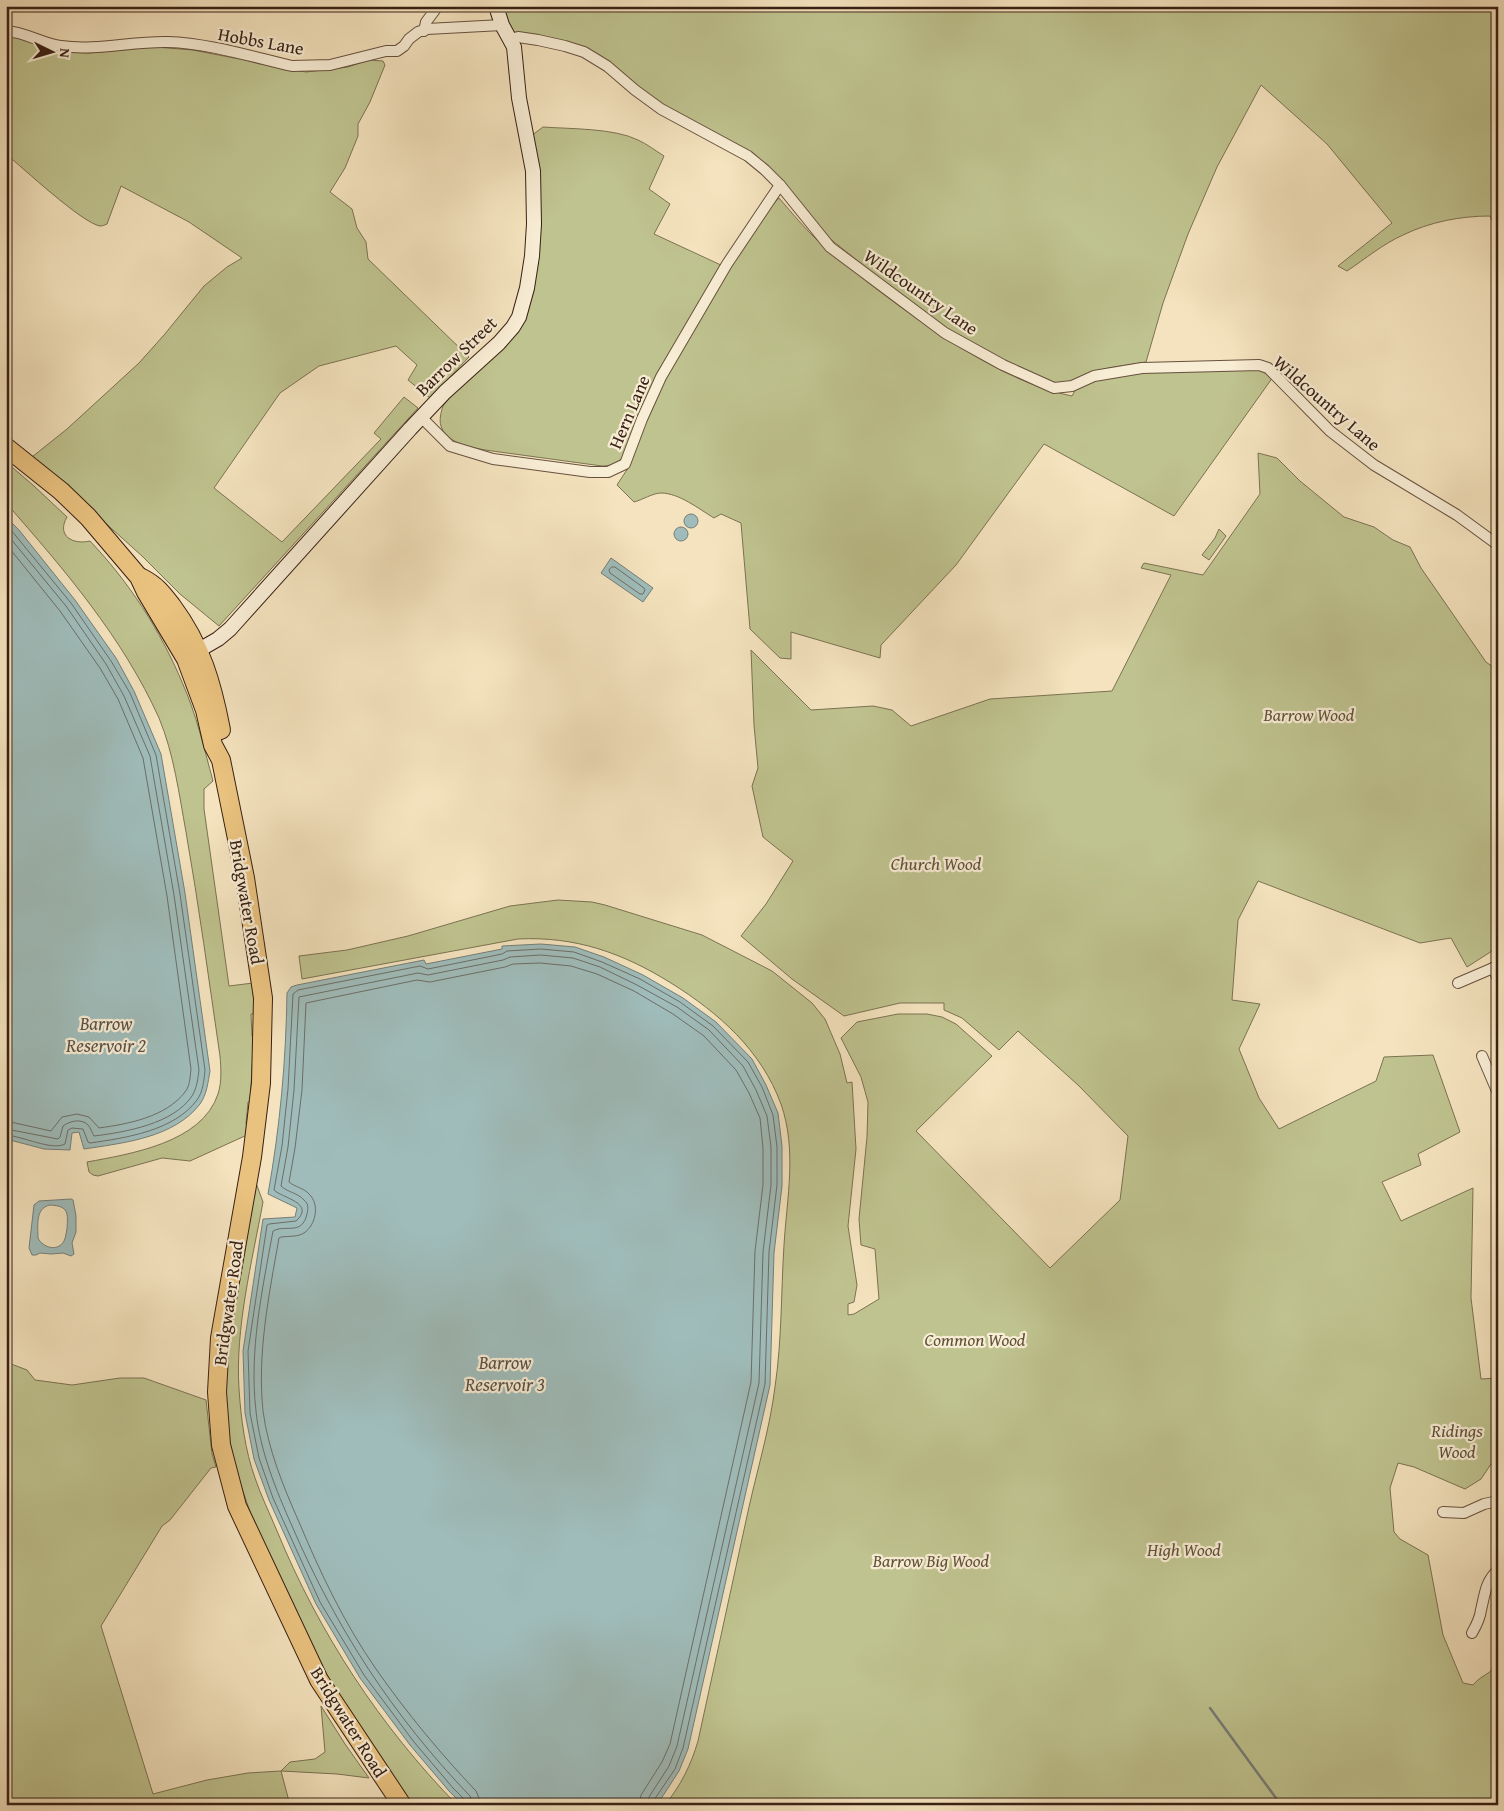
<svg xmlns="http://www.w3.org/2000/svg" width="1504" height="1811" viewBox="0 0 1504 1811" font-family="'Gentium Book Plus',serif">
	<rect width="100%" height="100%" fill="#f4e3be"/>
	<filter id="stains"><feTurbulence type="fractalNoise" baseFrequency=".004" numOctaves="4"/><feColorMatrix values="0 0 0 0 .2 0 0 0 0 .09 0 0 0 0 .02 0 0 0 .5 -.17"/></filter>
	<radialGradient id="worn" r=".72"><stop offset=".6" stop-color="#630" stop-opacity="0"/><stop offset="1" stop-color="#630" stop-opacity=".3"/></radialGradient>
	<g fill="#bfc38f" stroke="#7c7252">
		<path d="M499 6H1498V234L1490 216C1460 216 1430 222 1403 235 1383 244 1365 259 1347 271L1338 266 1392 223 1327 144 1261 85 1217 167 1188 234 1163 303 1146 362 1108 368 1071 382 1057 384 1048 382 1004 363 947 329 904 298 823 233 766 165 748 150 654 100 608 64 511 31Z"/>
		<path d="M6 34 65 52 89 53 155 47 193 50 306 72 348 67 369 60 383 61 385 65 370 102 358 124V136L345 168 330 192 352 209 357 228 366 242 368 259 469 357 430 398 408 380 417 365 396 346 319 366 280 393 214 488 282 542 381 439 374 433 404 397 418 408 219 626 180 594 142 556 32 457 67 429 139 363 164 335 204 286 227 267 242 258 189 222 121 186 107 224C104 225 103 226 100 226 82 223 23 168 6 154Z"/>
		<path d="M543 127C570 129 614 128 638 140 647 144 656 151 664 156L649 189 670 204 654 234 723 266 657 373 622 458C617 464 610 466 602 466L485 450C470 447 446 443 441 426 439 420 441 412 443 406L530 297 531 136Z"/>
		<path d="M779 198C792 213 805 229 820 243 836 257 853 270 870 284 925 326 1004 383 1072 396L1077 387 1086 382 1137 372 1257 369 1273 377 1174 516 1044 444 956 565 881 645 880 658 791 632V659L780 658 750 629 741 523 721 514 714 518C699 509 679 493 661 493 653 493 642 500 634 502L617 485 630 465 636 445 662 380 687 342 692 329 722 282 760 218Z"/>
		<path d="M1258 453 1277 458 1300 481 1344 517 1374 527 1393 540 1410 547 1421 568 1486 662 1496 669 1498 667V939L1492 951 1467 967 1451 938 1420 943 1258 881 1238 920 1232 1000 1260 1004 1239 1049 1259 1098 1279 1129 1376 1081 1384 1057 1433 1055 1460 1132 1418 1154 1421 1165 1382 1182 1401 1221 1473 1188 1471 1298 1481 1379 1498 1378V1466L1491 1464 1481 1479 1465 1489 1414 1467 1398 1463 1390 1488 1394 1532 1400 1539 1428 1555 1443 1635 1463 1683 1473 1685C1482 1674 1491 1675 1498 1662V1805H665C681 1785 691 1765 698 1741 715 1663 732 1585 749 1507 758 1467 770 1427 775 1387 782 1340 781 1292 784 1245 787 1197 797 1150 781 1104 761 1050 719 1013 671 983 623 953 575 936 518 939L302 979 299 956 347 950 408 936 510 906 558 900 592 902 605 905 702 935 772 971 812 1003 825 1019 840 1054 847 1083 852 1082 856 1149 848 1226 857 1285 854 1302 848 1304V1315L854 1314 879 1299 875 1249 861 1245 859 1219 867 1137 868 1102 861 1077 841 1038 857 1022 898 1014H927L942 1017 956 1024 992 1056 916 1131 1050 1268 1120 1200 1128 1136 1078 1085 1018 1031 999 1050 962 1018 944 1010V1003H900L844 1016 792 979 741 936 766 904 793 861 763 837 752 786 758 768 754 725 751 650 811 710 873 706 892 710 911 726 990 699 1112 691 1171 575 1141 568 1144 563 1203 575 1260 494Z"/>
		<path d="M6 462 34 486 67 517C56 536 73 545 90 541 129 582 160 630 182 682 196 713 204 748 213 781L204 789V809L229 986 253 983 254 1014H251L252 1036H254L250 1102H248L246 1124H248L247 1135 190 1161 162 1158 98 1176 93 1175 89 1172 87 1162C130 1154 202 1143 218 1094 222 1082 221 1068 220 1056 209 981 199 906 186 832 179 794 174 754 159 718 123 638 64 569 6 503Z"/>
		<path d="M1219 529 1226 536 1209 560 1202 555 1215 538Z"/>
		<path d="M256 1183 263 1202C252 1262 235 1328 239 1389 241 1419 245 1450 255 1478 261 1496 270 1514 277 1531 319 1633 380 1726 457 1805H413L342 1700 323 1668 255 1526 238 1477 230 1442 227 1419 226 1375 232 1327Z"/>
		<path d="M6 1362 27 1370 35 1380 72 1385 120 1378H144L206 1400 212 1454 216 1467 211 1468 170 1520 162 1526 101 1626 153 1794 207 1780 248 1773 281 1771 290 1762 315 1759 325 1752 321 1706 345 1744 369 1778 337 1774 281 1771 290 1805H6Z"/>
	</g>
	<g fill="#9fbcba" stroke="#767e78" fill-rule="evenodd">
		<circle cx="691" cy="521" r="7"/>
		<path d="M6 517 19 530 75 600 116 658 134 691 161 754 185 893 210 1071C208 1082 207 1094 200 1104 174 1138 123 1143 84 1149L79 1132 72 1133 70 1150 44 1149 6 1139Z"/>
		<circle cx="681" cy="534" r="7"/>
		<path d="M611 558 653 588 643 602 601 573Z"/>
		<path d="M541 944 575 947 604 957 643 975 683 998 716 1022 752 1059 766 1085 778 1113 782 1146V1186L774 1253 770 1385 688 1749 679 1771 657 1805H463L449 1791 410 1745 360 1678 316 1604 269 1500 254 1459 245 1413 243 1351 263 1219 295 1217 297 1208 268 1194C280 1127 286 1061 287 993L291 987 297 985 424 960 426 964 502 949V946Z"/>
		<path d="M71 1199 73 1200 76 1216V1232L72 1243 74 1254 71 1256 63 1253 51 1254 40 1253 36 1255H32L29 1248 34 1205 39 1201ZM50 1205C69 1206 68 1213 67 1229 66 1233 66 1237 64 1241 58 1252 43 1248 38 1238 38 1226 35 1208 50 1205Z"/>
	</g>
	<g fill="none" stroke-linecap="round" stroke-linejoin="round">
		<g stroke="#6c6e67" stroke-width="1">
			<path d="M6 524 71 603 111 661 130 693 156 755 180 894 205 1070C204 1080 203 1092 197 1100 174 1131 125 1138 90 1143L88 1142 83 1129 72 1128 68 1130 65 1144C52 1151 22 1136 6 1135"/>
			<path d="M6 533 66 606 106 664 124 696 150 756 174 895 199 1070C198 1078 197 1088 192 1096 173 1124 126 1132 94 1136 92 1133 91 1128 88 1125 81 1118 70 1121 63 1126L60 1137 58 1139 6 1129"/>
			<path d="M6 544 60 611 100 668 118 699 143 758 167 896 191 1069C190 1077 190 1086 185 1092 166 1117 128 1124 99 1128L89 1117 77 1114 62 1117 51 1131 6 1121"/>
			<path d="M612 567H615L644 588 645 590 643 594H640L610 573 609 570Z"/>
			<path d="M466 1805 465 1800 453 1788 414 1742 364 1675 320 1602 273 1498 259 1458 250 1413 248 1351 267 1225 269 1224 296 1221C316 1203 282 1198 274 1190L282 1146 288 1089 293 994 298 990 420 966 428 969 502 954 507 951 541 949 574 952 602 962 640 979 680 1002 713 1026 748 1062 762 1087 773 1115 777 1147V1185L769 1252 765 1384 683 1748 675 1769 654 1800 653 1805"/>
			<path d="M473 1805 470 1796C393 1716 336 1628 292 1526 276 1490 260 1451 256 1411 249 1351 262 1291 273 1231 286 1224 302 1236 307 1214 308 1209 309 1204 304 1200 298 1193 287 1192 281 1186L288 1147 294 1090 299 997 418 973 428 975 503 960 510 957 541 955 573 958 600 967 637 985 677 1007 709 1030 743 1066 756 1090 767 1116 771 1147V1185L763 1252 759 1383 677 1746 669 1766 649 1797 647 1805"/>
			<path d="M480 1805 479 1798 476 1791C440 1753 406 1712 376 1669 344 1623 320 1572 299 1522 283 1486 268 1449 263 1411 257 1353 269 1295 279 1238L281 1237C289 1236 298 1237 304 1233 316 1225 320 1204 309 1194 304 1188 295 1187 289 1182L295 1148 302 1090 306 1003 417 980 430 982 505 967 513 964 540 963 571 966 597 974 634 991 673 1014 704 1036 736 1070 749 1093 760 1118 763 1148V1185L755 1251 751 1382 670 1744 662 1762 641 1795 639 1805"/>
		</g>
		<g stroke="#767e78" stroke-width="2.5">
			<path d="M511 11 519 6"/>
			<path d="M1210 1708 1281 1805"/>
		</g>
		<g stroke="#67513e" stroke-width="12">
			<g id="street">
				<path d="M6 31C26 32 42 44 61 46 97 51 132 41 168 42 207 43 253 57 292 66L330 65 386 51H397L404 46 409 39 418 32 427 29 502 25"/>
				<path d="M424 31 426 22 438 6"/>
				<path d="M510 39 518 37 538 40 565 46 584 52 607 66 635 90 661 109 748 156 765 170 780 185 830 247 945 333 1003 365 1054 388 1072 386 1094 376 1142 368 1259 365 1268 368 1330 431 1374 465 1457 515 1498 545"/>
				<path d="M421 417 450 446 493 459 590 472H608L625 464 642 419 661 377 727 264 780 185"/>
				<path d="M1498 965 1493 968 1498 979"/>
				<path d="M1458 983 1493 968"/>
				<path d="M1482 1056 1497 1091"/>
				<path d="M1443 1512 1464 1513 1484 1504 1498 1501"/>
				<path d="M1472 1633C1476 1626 1480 1619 1481 1610 1485 1594 1485 1582 1498 1570"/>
			</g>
		</g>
		<g stroke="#382014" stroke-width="16">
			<path id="secondary" d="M199 650 218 639 230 629 410 429 445 392 499 343 513 327 519 317 527 288 532 256 534 224 533 171 519 98 514 47 502 25 496 6"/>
		</g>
		<g stroke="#382014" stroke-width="20">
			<g id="highway">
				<path d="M6 447 61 491 88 517 139 577 146 592 186 659 205 710 213 745 221 760 245 878 263 998 261 1083 252 1157 220 1338 217 1392 221 1445 237 1506 319 1680 402 1805"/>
				<path d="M142 578C157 586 162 593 172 606 201 645 212 683 221 730"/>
			</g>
		</g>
		<use href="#street" stroke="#f8edd5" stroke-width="10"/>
		<use href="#secondary" stroke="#f8edd5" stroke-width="14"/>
		<use href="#highway" stroke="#eac27f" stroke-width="18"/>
	</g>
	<g text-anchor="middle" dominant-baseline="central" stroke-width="4.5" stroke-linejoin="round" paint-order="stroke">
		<g font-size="18" fill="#382014" stroke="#f8edd5">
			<text transform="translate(261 41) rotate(10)">Hobbs Lane</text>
			<text transform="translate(921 292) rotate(35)">Wildcountry Lane</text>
			<text transform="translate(456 356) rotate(-44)">Barrow Street</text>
			<text transform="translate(1327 403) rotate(41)">Wildcountry Lane</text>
			<text transform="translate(629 412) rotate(-67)">Hern Lane</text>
			<text transform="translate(247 902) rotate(80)">Bridgwater Road</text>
			<text transform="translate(228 1303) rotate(-82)">Bridgwater Road</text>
			<text transform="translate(349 1722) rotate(58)">Bridgwater Road</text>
		</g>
		<g font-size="18" font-style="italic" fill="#605139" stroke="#f8edd5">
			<text x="1309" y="714">Barrow Wood</text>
			<text x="936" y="863">Church Wood</text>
			<text x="975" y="1339">Common Wood</text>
			<text x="1457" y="1430">Ridings<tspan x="1457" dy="21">Wood</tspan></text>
			<text x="1184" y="1549">High Wood</text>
			<text x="931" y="1560">Barrow Big Wood</text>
		</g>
		<g font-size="19" font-style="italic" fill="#574f46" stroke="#f8edd5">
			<text x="106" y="1023">Barrow<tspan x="106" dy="22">Reservoir 2</tspan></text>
			<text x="505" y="1362">Barrow<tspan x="505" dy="22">Reservoir 3</tspan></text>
		</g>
	</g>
	<rect width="1504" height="1811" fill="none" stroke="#f4e3be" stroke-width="25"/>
	<rect x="8" y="8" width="1489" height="1796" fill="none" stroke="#382014" stroke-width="2.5"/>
	<rect x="12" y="12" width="1479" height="1786" fill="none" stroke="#382014"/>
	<g transform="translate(52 52) rotate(95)" stroke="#f8edd5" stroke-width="4" paint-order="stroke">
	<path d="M0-4L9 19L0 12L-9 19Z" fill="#382014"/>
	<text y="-8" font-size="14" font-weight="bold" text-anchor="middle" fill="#382014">N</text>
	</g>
	<rect width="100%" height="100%" filter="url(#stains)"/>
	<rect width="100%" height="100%" fill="url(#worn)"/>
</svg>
